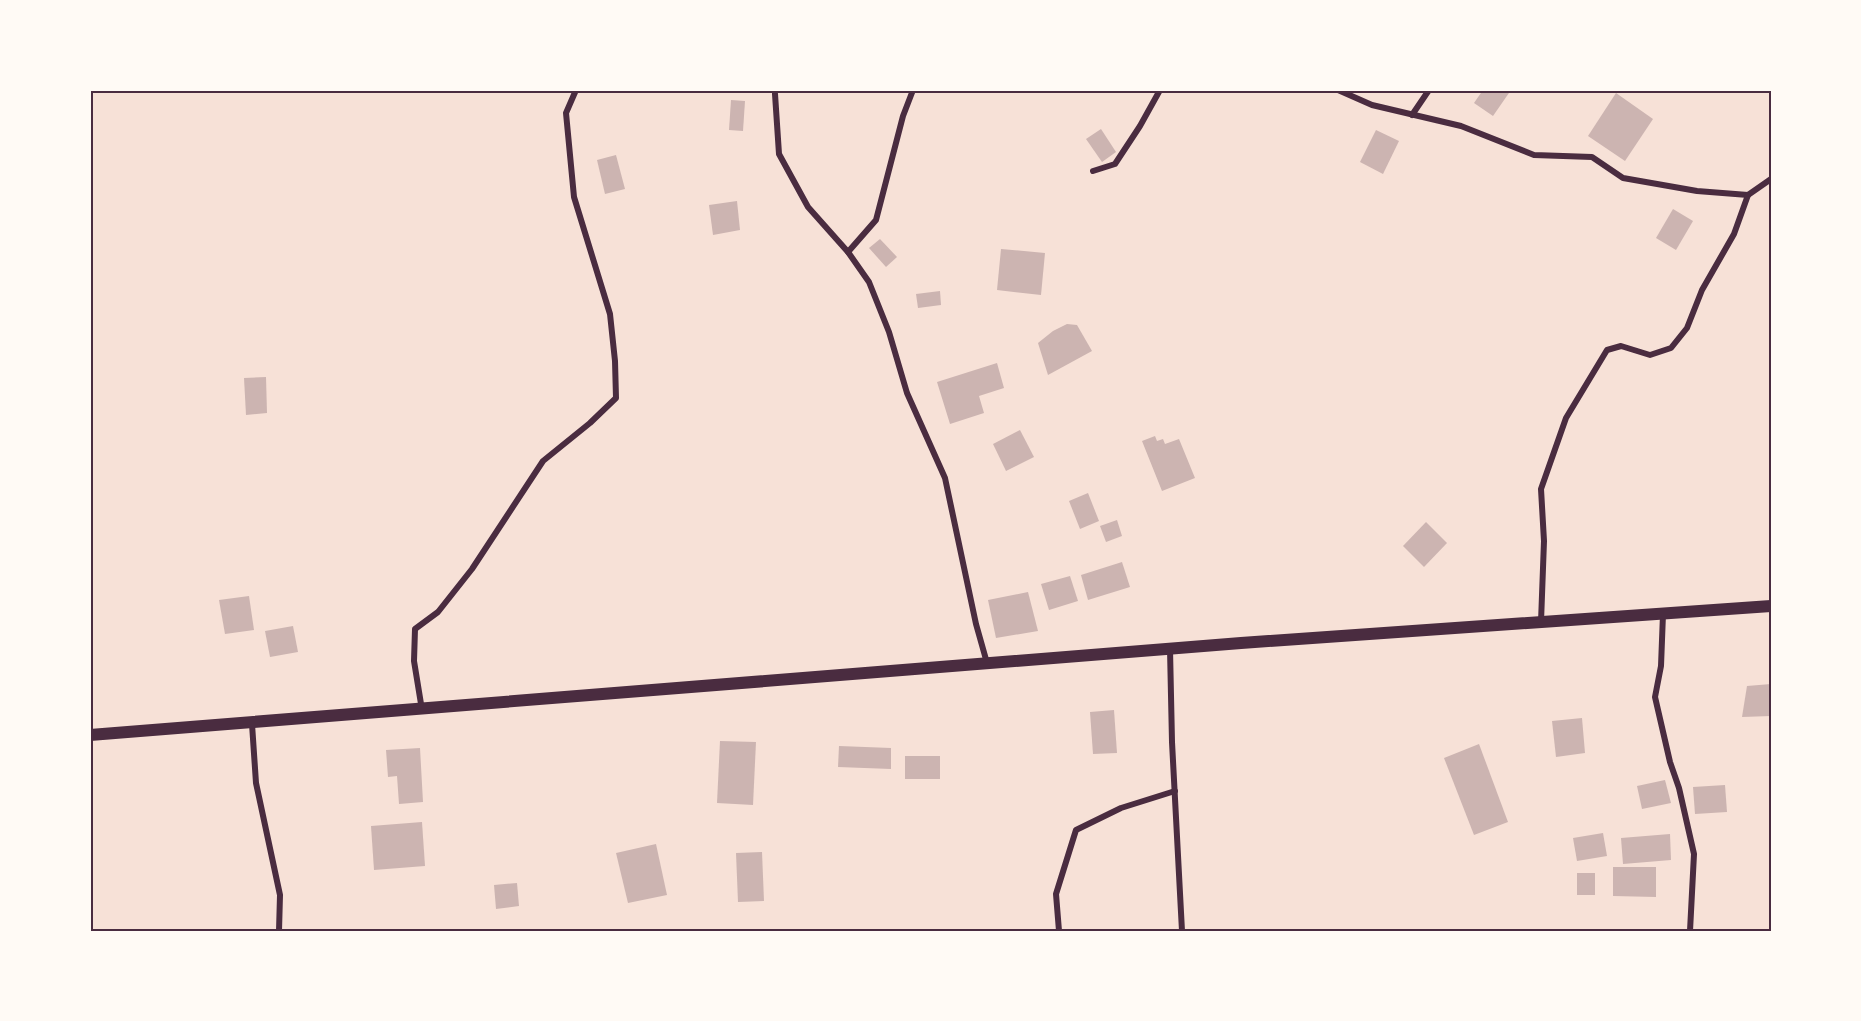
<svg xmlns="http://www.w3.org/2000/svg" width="1861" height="1021" viewBox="0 0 1861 1021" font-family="Rubik,sans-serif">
	<rect width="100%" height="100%" fill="#f7e1d7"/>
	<g fill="#ccb4b1">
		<path d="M1483 90H1511L1493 116 1474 103Z"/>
		<path d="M1616 93 1653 119 1625 161 1588 136Z"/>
		<path d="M731 100 745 101 743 131 729 130Z"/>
		<path d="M1101 129 1116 152 1102 162 1086 139Z"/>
		<path d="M1376 130 1399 141 1383 174 1360 162Z"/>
		<path d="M616 155 625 189 605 194 597 160Z"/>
		<path d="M737 201 740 230 713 235 709 205Z"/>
		<path d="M1673 209 1693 221 1676 250 1656 238Z"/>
		<path d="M880 239 897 257 886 267 869 248Z"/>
		<path d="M1001 249 1045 253 1041 295 997 290Z"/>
		<path d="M940 291 941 305 918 308 916 294Z"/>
		<path d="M1067 324 1077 325 1092 351 1048 375 1038 343 1053 331Z"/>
		<path d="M997 363 1004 388 979 396 984 413 950 424 937 382Z"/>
		<path d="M266 377 267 413 246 415 244 378Z"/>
		<path d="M1020 430 1034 457 1006 471 993 444Z"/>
		<path d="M1155 436 1157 441 1163 439 1165 444 1179 439 1195 478 1162 491 1142 441Z"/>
		<path d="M1088 493 1099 521 1080 529 1069 501Z"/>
		<path d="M1117 520 1122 536 1106 542 1100 526Z"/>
		<path d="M1426 522 1447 543 1424 567 1403 546Z"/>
		<path d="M1122 562 1130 587 1088 600 1081 575Z"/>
		<path d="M1070 576 1078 601 1049 610 1041 584Z"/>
		<path d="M1028 592 1038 631 996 638 988 600Z"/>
		<path d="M249 596 254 630 225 634 219 600Z"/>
		<path d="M293 626 298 652 270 657 265 631Z"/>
		<path d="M1771 684V716L1742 717 1747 686Z"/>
		<path d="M1114 710 1117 753 1093 754 1090 712Z"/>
		<path d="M1582 718 1585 753 1556 757 1552 721Z"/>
		<path d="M720 741 756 742 753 805 717 803Z"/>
		<path d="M1479 744 1508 822 1474 835 1444 758Z"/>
		<path d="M839 746 891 748V769L838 767Z"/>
		<path d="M420 748 423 802 399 804 397 776 388 777 386 750Z"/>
		<rect x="905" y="756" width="35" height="23"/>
		<path d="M1665 780 1671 803 1642 809 1637 786Z"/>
		<path d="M1725 785 1727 812 1695 814 1693 787Z"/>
		<path d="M422 822 425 866 374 870 371 826Z"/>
		<path d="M1603 833 1607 856 1577 861 1573 838Z"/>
		<path d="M1670 834 1671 860 1623 864 1621 838Z"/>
		<path d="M656 844 667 895 628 903 616 853Z"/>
		<path d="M762 852 764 901 738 902 736 853Z"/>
		<path d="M1613 867H1656V897L1613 896Z"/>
		<rect x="1577" y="873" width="18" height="22"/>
		<path d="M517 883 519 906 496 909 494 885Z"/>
	</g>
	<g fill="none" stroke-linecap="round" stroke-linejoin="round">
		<g stroke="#4a2c40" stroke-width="6">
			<path d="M1338 90 1372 105 1461 126 1534 155 1592 157 1623 178 1697 191 1748 195 1771 179"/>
			<path d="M775 94 779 154 808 207 848 252 869 282 889 332 907 393 945 478 976 624 987 663"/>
			<path d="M1412 115 1429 90"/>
			<path d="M1093 171 1115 164 1140 126 1160 90"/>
			<path d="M848 252 876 220 903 116 913 90"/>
			<path d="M1663 614 1661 666 1655 697 1670 762 1679 788 1694 854 1690 931"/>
			<path d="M1541 622 1544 541 1541 489 1566 418 1607 350 1621 346 1650 355 1671 348 1687 328 1702 290 1734 234 1748 195"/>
			<path d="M1170 649 1172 742 1182 931"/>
			<path d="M422 710 414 661 415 629 438 612 472 569 543 461 590 423 616 398 615 361 610 314 574 197 566 113 576 90"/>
			<path d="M252 724 256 783 280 895 279 931"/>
			<path d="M1059 931 1056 894 1076 830 1121 808 1175 791"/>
		</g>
		<path stroke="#4a2c40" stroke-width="12" d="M90 735 1241 643 1771 606"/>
	</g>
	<rect width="1861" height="1021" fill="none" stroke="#fffaf5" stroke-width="183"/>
	<rect x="92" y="92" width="1678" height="838" fill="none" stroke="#4a2c40" stroke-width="2"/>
</svg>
